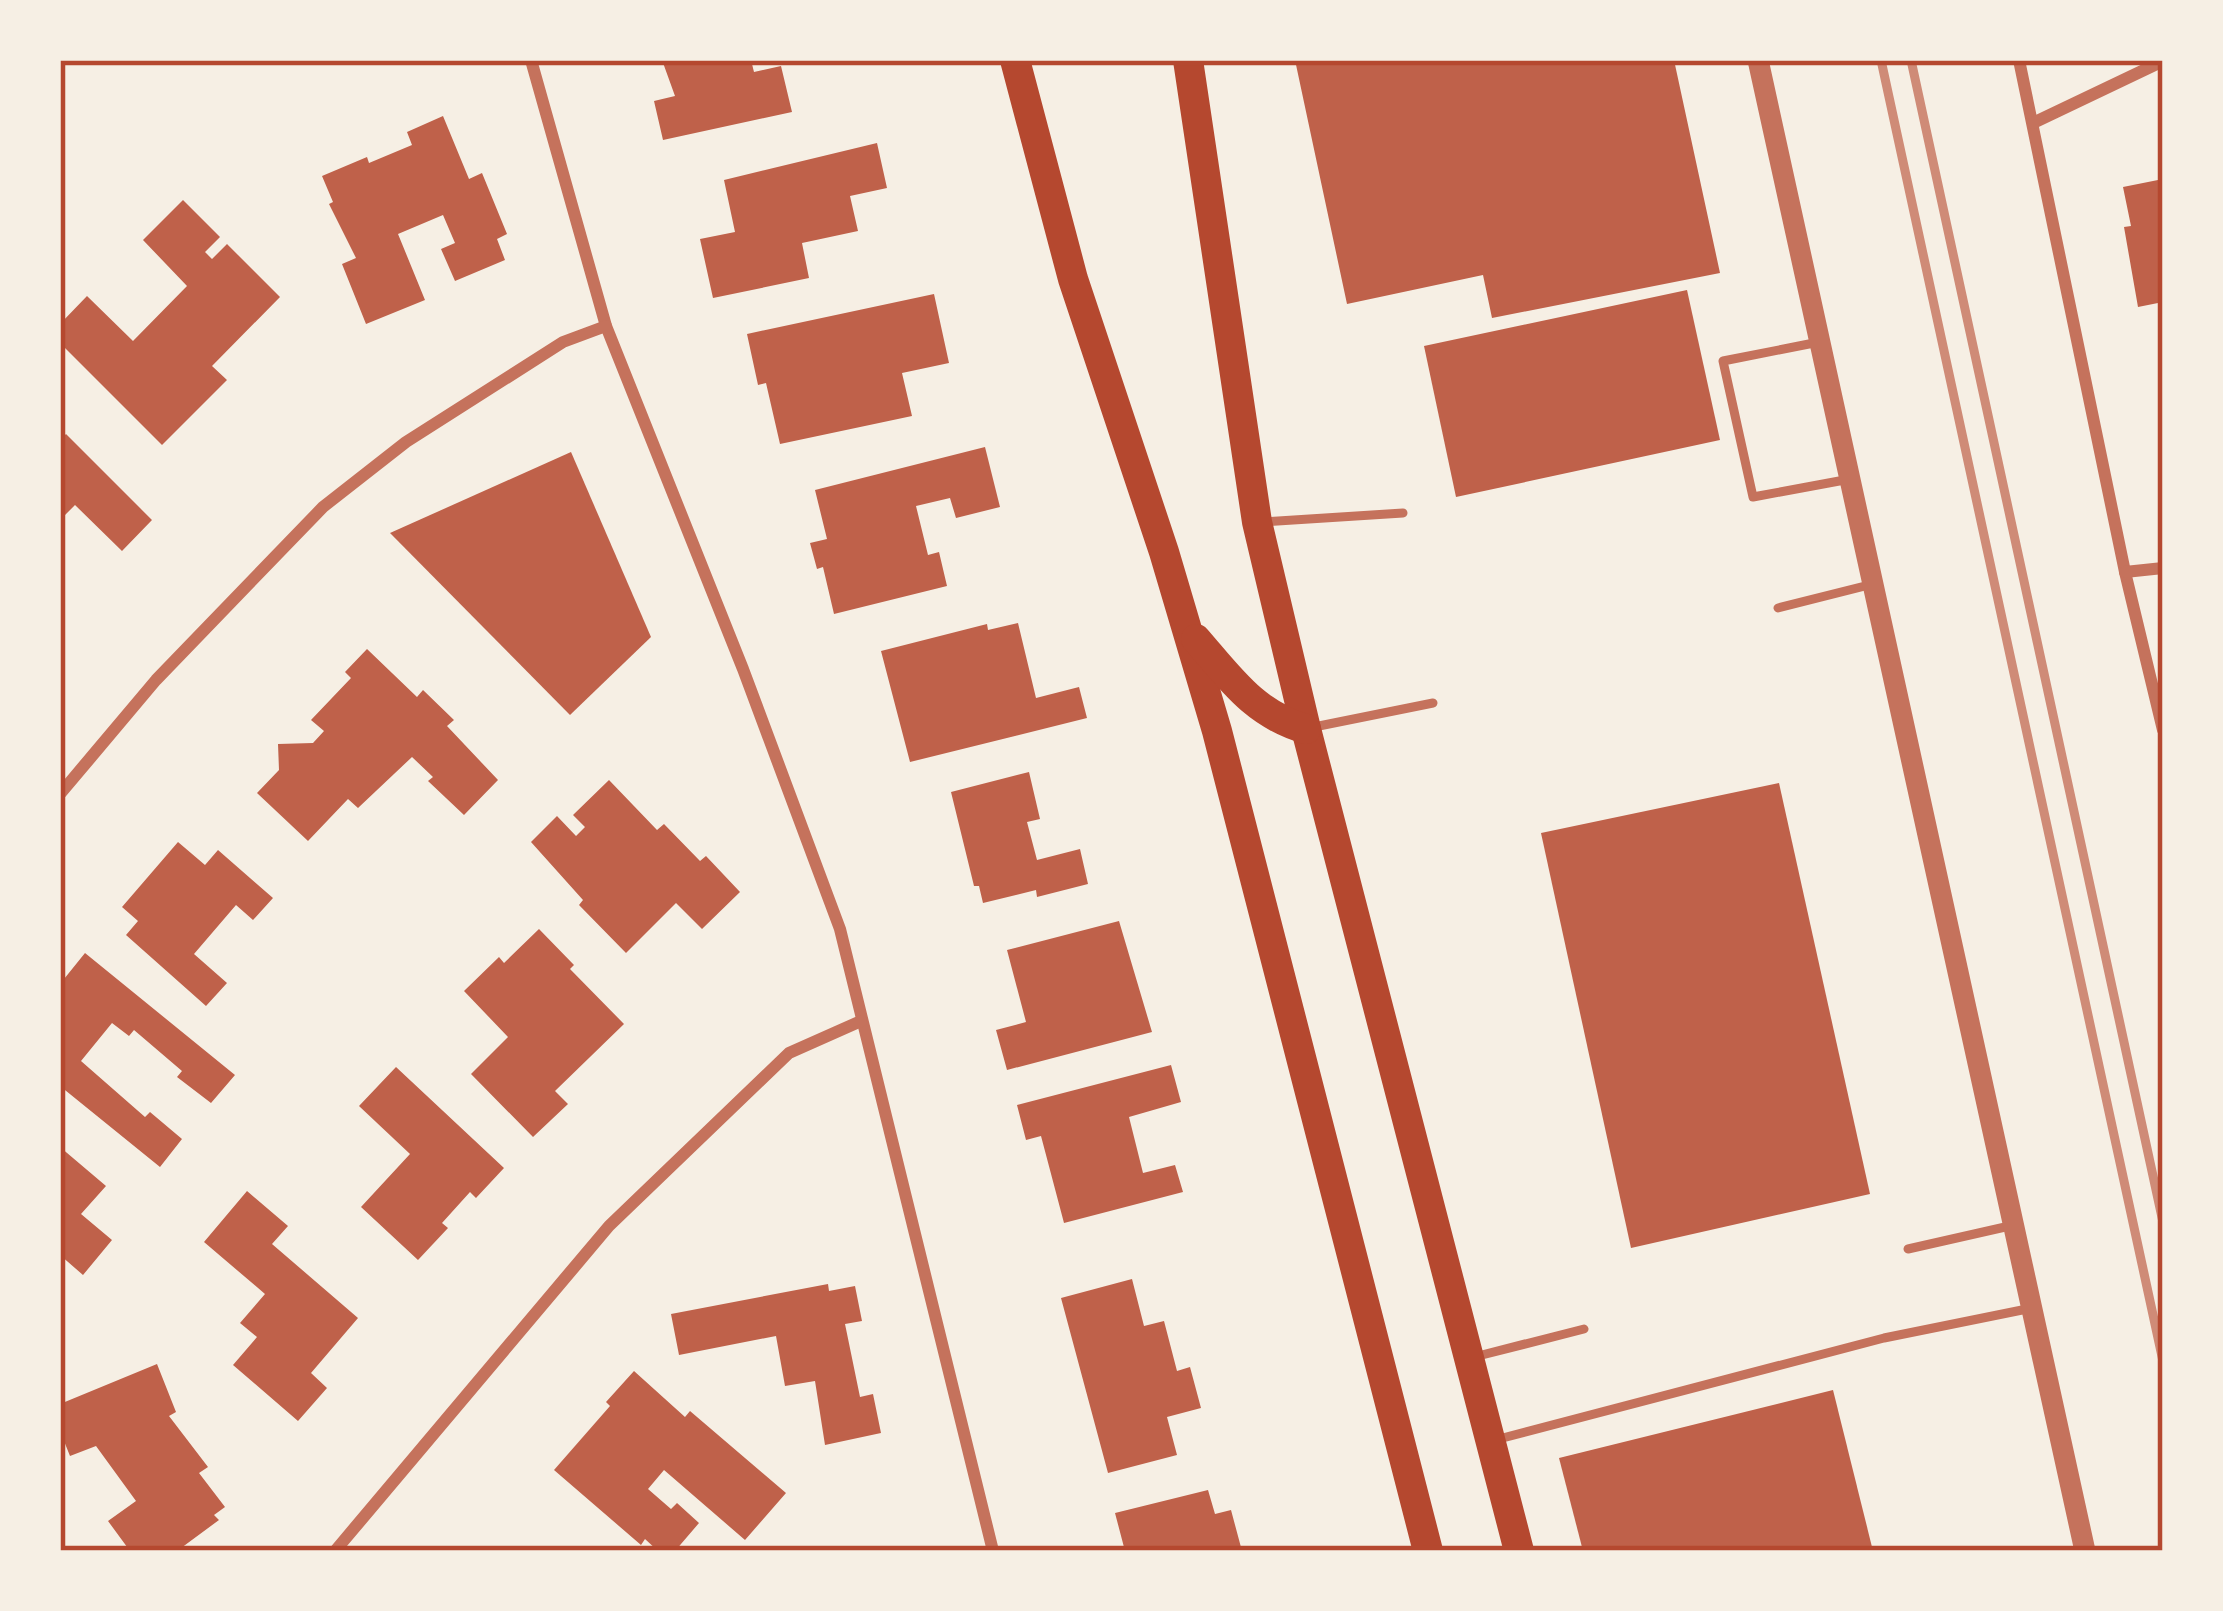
<svg xmlns="http://www.w3.org/2000/svg" width="2223" height="1611" viewBox="0 0 2223 1611" font-family="'Source Serif 4',serif">
	<rect width="100%" height="100%" fill="#f6efe4"/>
	<g fill="#bf614a">
		<path d="M662 60H751L754 72 781 66 792 112 663 140 654 101 675 96Z"/>
		<path d="M1295 60H1674L1720 273 1492 318 1483 275 1347 304Z"/>
		<path d="M443 116 469 179 482 173 507 234 497 239 505 260 455 281 441 249 455 243 443 215 398 234 425 300 366 324 342 264 356 258 329 204 333 202 322 176 367 157 369 163 412 145 407 132Z"/>
		<path d="M877 143 887 188 850 196 858 231 802 243 809 278 713 298 700 239 735 232 724 180Z"/>
		<path d="M2163 179V302L2138 307 2124 227 2131 226 2123 187Z"/>
		<path d="M183 200 220 237 205 252 212 259 227 244 280 297 212 366 227 380 162 445 60 343V324L87 296 133 341 187 286 143 240Z"/>
		<path d="M1687 290 1720 440 1456 497 1424 346Z"/>
		<path d="M934 294 949 363 902 373 912 416 780 444 766 383 758 385 747 334Z"/>
		<path d="M66 434 152 520 122 551 75 505 60 520V440Z"/>
		<path d="M985 447 1000 507 956 518 950 498 916 506 928 555 939 552 947 586 834 614 823 567 817 569 810 543 827 539 815 490Z"/>
		<path d="M571 452 651 637 570 715 390 533Z"/>
		<path d="M1018 623 1036 698 1079 687 1087 718 910 762 881 651 987 624 988 630Z"/>
		<path d="M367 649 417 697 423 690 454 720 447 726 498 780 464 815 428 781 433 777 412 757 358 808 348 799 308 841 257 793 279 770 278 744 313 743 324 731 311 720 351 678 345 672Z"/>
		<path d="M1029 772 1040 819 1027 822 1037 860 1080 849 1088 884 1037 897 1036 890 983 903 979 886H974L951 792Z"/>
		<path d="M609 780 657 830 664 824 700 861 706 856 740 892 702 929 676 903 626 953 579 905 583 900 531 842 557 816 576 836 585 827 573 815Z"/>
		<path d="M1779 783 1870 1194 1631 1248 1541 833Z"/>
		<path d="M178 842 205 865 218 850 273 898 253 920 236 905 194 954 227 983 206 1006 126 935 138 921 122 907Z"/>
		<path d="M1119 921 1152 1032 1007 1070 996 1030 1026 1022 1007 950Z"/>
		<path d="M539 929 574 965 570 969 624 1024 555 1091 568 1104 533 1137 471 1074 508 1037 464 991 499 957 504 963Z"/>
		<path d="M85 953 235 1075 211 1103 177 1077 182 1071 134 1030 129 1036 112 1023 81 1061 145 1117 150 1112 182 1139 160 1167 60 1086V984Z"/>
		<path d="M1171 1065 1181 1102 1129 1117 1143 1173 1175 1165 1183 1192 1064 1223 1041 1136 1026 1140 1017 1105Z"/>
		<path d="M396 1067 504 1168 476 1198 470 1192 442 1223 448 1228 418 1260 361 1207 410 1154 359 1106Z"/>
		<path d="M60 1147 106 1186 81 1214 112 1240 83 1275 60 1255Z"/>
		<path d="M247 1191 288 1226 272 1244 358 1318 311 1373 327 1388 298 1421 233 1365 257 1337 240 1323 265 1294 204 1242Z"/>
		<path d="M1132 1279 1144 1326 1164 1321 1177 1371 1190 1367 1201 1408 1167 1417 1177 1455 1108 1473 1061 1298Z"/>
		<path d="M828 1284 829 1291 855 1286 862 1321 845 1324 860 1397 873 1394 881 1433 825 1445 815 1381 785 1386 776 1336 679 1355 671 1314Z"/>
		<path d="M157 1364 176 1412 169 1416 208 1467 199 1473 225 1507 214 1515 219 1520 177 1551H130L108 1521 136 1501 96 1446 70 1456 60 1431V1404Z"/>
		<path d="M634 1371 685 1417 690 1411 786 1493 745 1540 664 1470 648 1489 671 1509 677 1503 699 1523 675 1551H658L645 1539 641 1545 554 1470 610 1406 606 1402Z"/>
		<path d="M1833 1390 1873 1551H1583L1559 1458Z"/>
		<path d="M1208 1490 1215 1514 1231 1510 1242 1551H1125L1115 1513Z"/>
	</g>
	<g fill="none" stroke-linecap="round" stroke-linejoin="round">
		<g stroke="#c5725c" stroke-width="9">
			<path d="M1819 342 1723 361 1753 497 1850 479"/>
			<path d="M1262 522 1403 513"/>
			<path d="M1778 608 1873 584"/>
			<path d="M1309 728 1433 703"/>
			<path d="M1908 1249 2014 1225"/>
			<path d="M1474 1357 1584 1329"/>
			<path d="M1495 1440 1884 1338 2032 1308"/>
		</g>
		<g stroke="#c5725c" stroke-width="12">
			<path d="M531 60 606 326 743 669 840 929 993 1551"/>
			<path d="M2019 60 2125 572 2163 730"/>
			<path d="M2033 123 2163 61"/>
			<path d="M2125 572 2163 568"/>
			<path d="M60 794 156 680 323 507 406 442 563 342 606 326"/>
			<path d="M335 1551 609 1226 789 1053 861 1021"/>
		</g>
		<path stroke="#c5725c" stroke-width="21" d="M1758 60 2085 1551"/>
		<g stroke="#b5482f" stroke-width="30">
			<path d="M1015 60 1073 279 1164 552 1217 731 1428 1551"/>
			<path d="M1188 60 1257 522 1306 729 1519 1551"/>
			<path d="M1196 639C1230 678 1254 714 1306 729"/>
		</g>
		<g stroke="#cf8b77" stroke-width="9">
			<path d="M1881 60 2163 1361"/>
			<path d="M1911 60 2163 1222"/>
		</g>
	</g>
	<rect width="2223" height="1611" fill="none" stroke="#f6efe4" stroke-width="126"/>
	<rect x="63" y="63" width="2097" height="1485" fill="none" stroke="#b5482f" stroke-width="4.5"/>
</svg>
